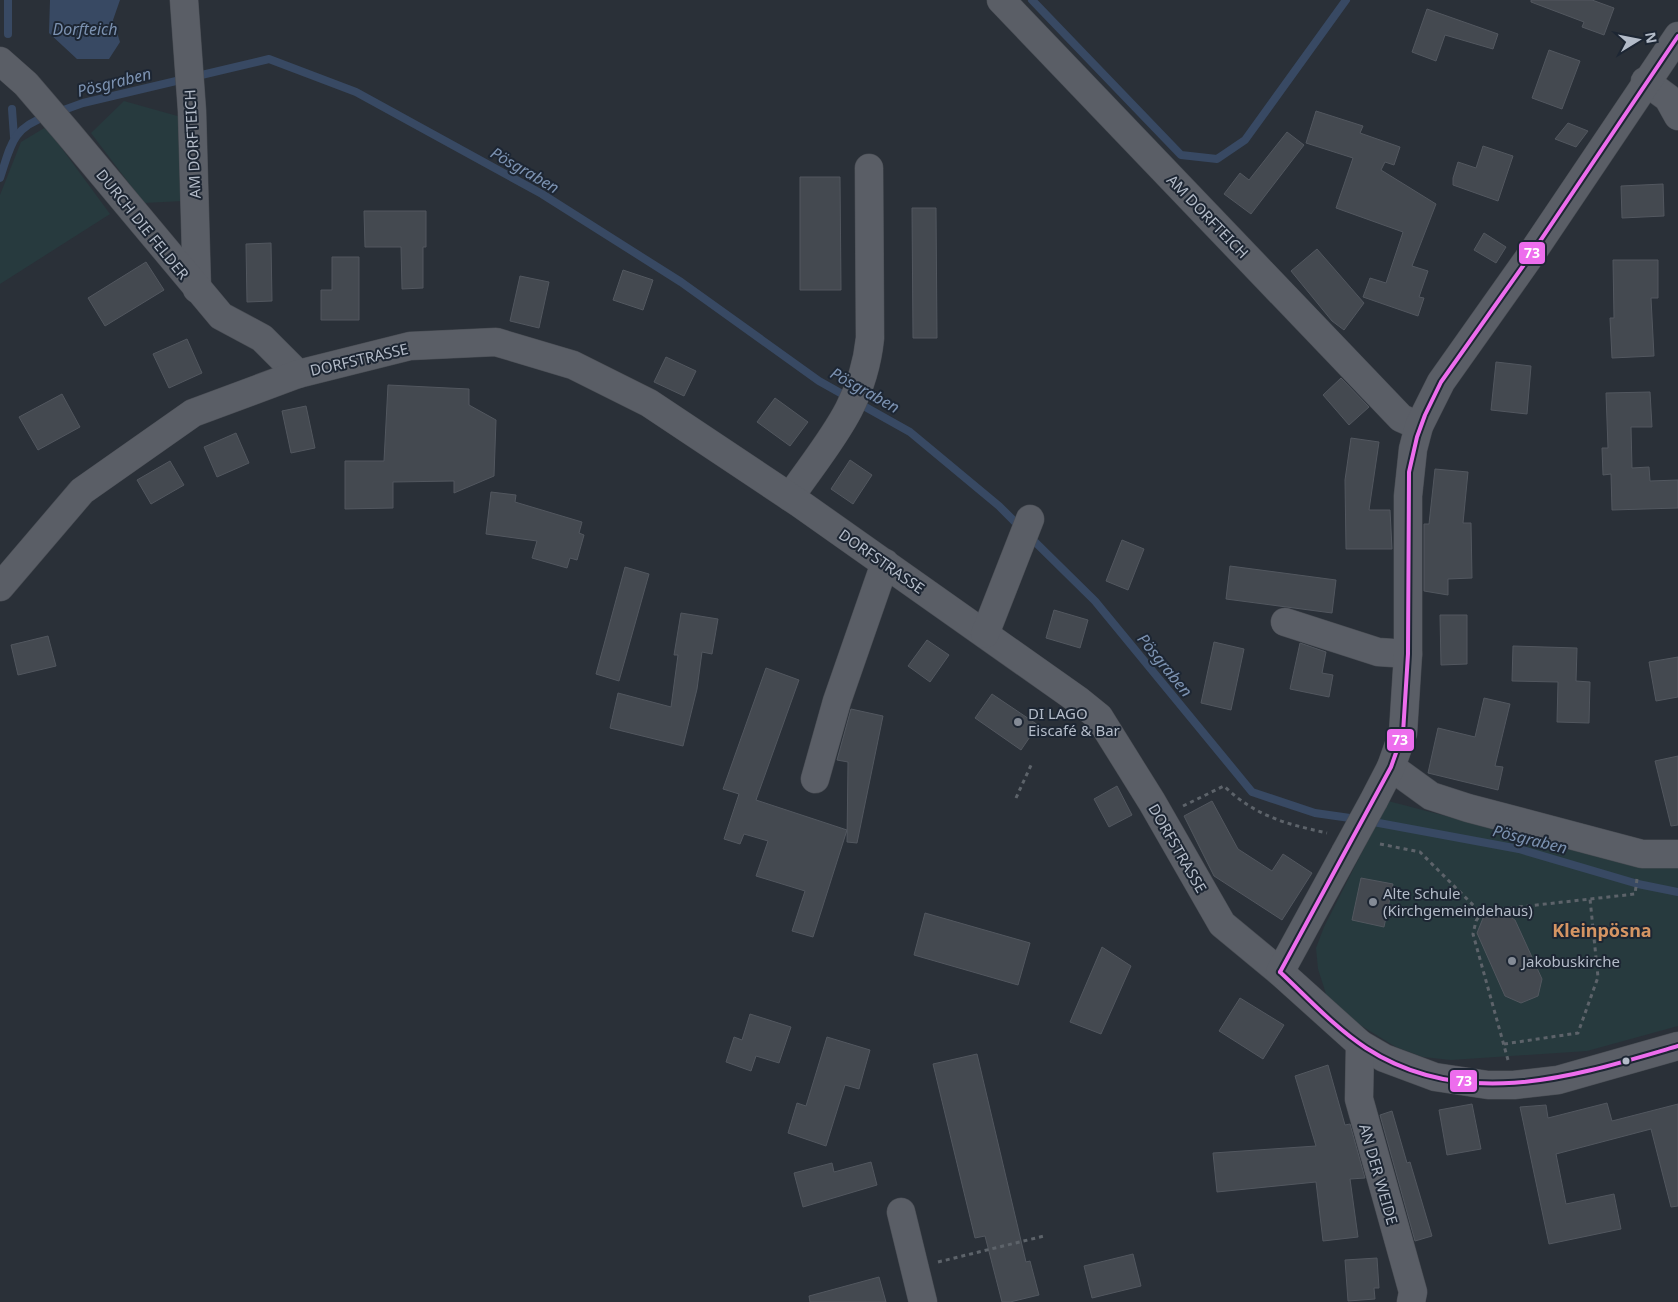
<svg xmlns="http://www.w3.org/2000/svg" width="1678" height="1302" viewBox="0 0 1678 1302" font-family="'Noto Sans',sans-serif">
	<rect width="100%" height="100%" fill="#2a3038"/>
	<g fill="#273a3e">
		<path d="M124 101 181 117 183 201 144 203 91 133Z"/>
		<path d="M46 127 110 214 0 284V195L21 142Z"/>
		<path d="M1388 801 1628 863 1678 866V1026L1587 1051 1451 1060 1423 1057 1396 1047 1360 1025 1339 1009 1326 994 1318 969 1316 948 1324 927Z"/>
	</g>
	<path fill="#384963" d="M50 0H120L113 20 120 42 109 59H77L49 33Z"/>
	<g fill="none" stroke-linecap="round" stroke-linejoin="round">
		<g stroke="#384963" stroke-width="8">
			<path d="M8 0V34"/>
			<path d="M1032 0 1181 155 1217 159 1245 140 1346 0"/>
			<path d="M12 109 14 137"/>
			<path d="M58 112 83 103 269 59 356 92 542 194 681 282 819 381 910 432 999 506 1021 528"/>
			<path d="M0 178C11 145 12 128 47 116"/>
			<path d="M1029 536 1095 601 1252 792 1315 813 1357 819"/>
			<path d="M1368 821 1519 849 1638 884 1678 892"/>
		</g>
	</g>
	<g fill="#444950" stroke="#52575f">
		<path d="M1531 0H1592L1614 8 1604 35 1582 27 1584 22 1531 2Z"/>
		<path d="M1427 9 1498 34 1493 49 1445 35 1436 61 1412 52Z"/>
		<path d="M1549 50 1580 61 1562 109 1532 98Z"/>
		<path d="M1316 111 1363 126 1360 133 1400 147 1394 165 1385 162 1381 170 1436 204 1412 266 1428 271 1419 297 1424 298 1418 316 1363 297 1370 278 1386 283 1403 232 1336 208 1353 158 1306 143Z"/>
		<path d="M1568 123 1588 131 1576 147 1555 139Z"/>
		<path d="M1287 132 1304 145 1251 214 1224 194 1240 173 1249 180Z"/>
		<path d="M1483 146 1513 156 1498 201 1453 185V178L1458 162 1476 168Z"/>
		<path d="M800 177H840L841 290H800Z"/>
		<path d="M1663 184 1664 216 1622 218 1621 186Z"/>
		<path d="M912 208H936L937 338H913Z"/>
		<path d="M364 211H426V247H423V288L402 289 401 247H365Z"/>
		<path d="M1484 233 1506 247 1496 263 1474 250Z"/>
		<path d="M271 243 272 301 247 302 246 244Z"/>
		<path d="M1317 249 1364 303 1344 330 1332 321 1291 271Z"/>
		<path d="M332 257H359V320H321V290H332Z"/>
		<path d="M1613 260H1658V298H1651L1654 356 1612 358 1610 318H1614Z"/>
		<path d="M146 262 164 290 105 326 88 298Z"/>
		<path d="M623 270 653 280 643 310 613 300Z"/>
		<path d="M520 276 549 282 539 328 510 321Z"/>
		<path d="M187 339 202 373 169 388 153 354Z"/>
		<path d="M666 357 696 371 684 396 654 382Z"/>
		<path d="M1496 362 1531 366 1527 414 1491 410Z"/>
		<path d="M1341 378 1369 407 1349 425 1323 395Z"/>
		<path d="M388 385 469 389V405L496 420 494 476 454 493V481L393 482V508L345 509V461H384Z"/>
		<path d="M1650 392 1652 427H1631L1632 468 1649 467 1650 481 1678 480V508L1612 510 1611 474 1603 475 1602 448H1608L1606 393Z"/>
		<path d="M62 394 80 427 38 450 19 417Z"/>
		<path d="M775 398 808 422 790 446 757 422Z"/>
		<path d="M306 406 315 448 291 453 282 411Z"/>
		<path d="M236 433 249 463 217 477 204 447Z"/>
		<path d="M1351 438 1379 442 1369 510H1390L1392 549H1346L1345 480Z"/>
		<path d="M850 460 872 475 853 504 831 489Z"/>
		<path d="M170 461 184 485 151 504 137 480Z"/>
		<path d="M1435 469 1468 472 1463 523H1471L1472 578 1448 579V595L1424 591V524H1429Z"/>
		<path d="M491 492 516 495 515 502 582 522 579 533 584 535 577 560 570 558 567 568 532 558 537 541 486 534Z"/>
		<path d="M1122 540 1144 549 1128 590 1106 581Z"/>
		<path d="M1230 566 1336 580 1332 613 1226 599Z"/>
		<path d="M625 567 649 574 619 681 596 674Z"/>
		<path d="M1054 610 1088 620 1080 648 1046 638Z"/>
		<path d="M681 613 718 619 712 654 702 652 697 689 683 746 610 728 618 693 671 707 678 655H674Z"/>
		<path d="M1440 615H1467V664L1441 665Z"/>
		<path d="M48 636 56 666 18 675 11 645Z"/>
		<path d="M927 640 949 655 930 682 908 666Z"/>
		<path d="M1214 642 1244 649 1231 710 1201 703Z"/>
		<path d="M1300 643 1326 652 1322 673 1333 675 1329 697 1290 689Z"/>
		<path d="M1513 646 1577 648 1576 681 1590 682 1589 723 1557 722 1558 682 1512 681Z"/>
		<path d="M1678 657V697L1656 701 1649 662Z"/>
		<path d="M766 668 799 680 756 800 847 830 813 937 792 931 805 891 756 876 768 841 744 834 740 844 724 839 739 794 723 789Z"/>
		<path d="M992 694 1038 725 1021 750 975 718Z"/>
		<path d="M1484 698 1510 704 1495 766 1503 767 1498 790 1428 773 1438 728 1475 737Z"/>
		<path d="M851 709 883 716 857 843 847 842 848 762 837 760Z"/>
		<path d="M1678 756V825L1671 826 1655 761Z"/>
		<path d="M1117 786 1132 815 1109 827 1094 799Z"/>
		<path d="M1212 801 1238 849 1272 871 1283 854 1312 873 1282 920 1214 876 1184 816Z"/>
		<path d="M1361 878 1393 884 1384 927 1352 920Z"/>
		<path d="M1501 911 1515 920 1542 979 1538 996 1521 1003 1505 996 1477 933 1483 918Z"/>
		<path d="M925 913 1030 943 1018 985 914 955Z"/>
		<path d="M1102 947 1131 966 1101 1034 1070 1022Z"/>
		<path d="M1240 998 1284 1025 1263 1059 1219 1031Z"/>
		<path d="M750 1014 791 1027 779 1063 756 1056 751 1071 726 1062 734 1037 742 1040Z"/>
		<path d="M827 1037 870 1050 859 1089 845 1085 826 1146 788 1133 797 1103 806 1106Z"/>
		<path d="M977 1054 1026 1262 1030 1261 1039 1295 1010 1302H1002L985 1236 975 1238 933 1064Z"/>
		<path d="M1328 1065 1345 1125 1350 1124 1365 1178 1350 1179 1358 1237 1323 1241 1316 1182 1217 1192 1213 1153 1316 1146 1295 1076Z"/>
		<path d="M1607 1103 1612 1121 1678 1104V1206L1671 1207 1651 1129 1556 1154 1566 1204 1614 1194 1621 1229 1549 1244 1520 1107 1546 1105 1548 1118Z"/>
		<path d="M1472 1104 1481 1149 1447 1155 1439 1110Z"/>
		<path d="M1392 1111 1407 1163 1410 1162 1432 1236 1415 1241 1380 1115Z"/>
		<path d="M871 1162 877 1185 803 1207 794 1173 832 1163 834 1172Z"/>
		<path d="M1133 1254 1141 1286 1092 1298 1084 1266Z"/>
		<path d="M1377 1258 1379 1288H1374L1375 1299 1348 1301 1345 1260Z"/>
		<path d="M879 1277 886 1302H810L809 1296Z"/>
	</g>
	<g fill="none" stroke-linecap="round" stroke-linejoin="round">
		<g stroke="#484c53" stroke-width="29">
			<g id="minor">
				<path d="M184 0 192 111 197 289"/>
				<path d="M1001 0 1401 418 1419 426"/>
				<path d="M0 61 26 84 68 133 221 316 262 338 298 374"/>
				<path d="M1645 81 1668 98 1678 116"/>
				<path d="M790 497C828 442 863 406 870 338L869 168"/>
				<path d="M0 587 82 491 193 413 298 374 410 346 496 342 573 365 649 403 799 503 1078 700 1099 717 1152 802 1222 924 1280 972 1360 1044 1384 1058 1435 1077 1488 1085H1514L1558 1080 1678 1046"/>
				<path d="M1285 622 1378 652 1408 654"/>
				<path d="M985 634 1030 519"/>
				<path d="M1391 767 1431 796 1468 808 1642 854H1678"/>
				<path d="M815 779 837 701 885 563"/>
				<path d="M1374 800 1391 767 1403 733 1408 654V496L1413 449 1419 426 1441 382 1528 259 1678 36"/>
				<path d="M1280 972 1345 853"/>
				<path d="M1360 1044 1359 1099 1413 1292 1411 1302"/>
				<path d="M901 1212 923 1302"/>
			</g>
		</g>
		<g stroke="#5d636a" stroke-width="3" stroke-dasharray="4 4" stroke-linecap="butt">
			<path d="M1016 798 1032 763"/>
			<path d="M1183 806 1224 786C1255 816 1286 824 1327 833"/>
			<path d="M1380 844 1420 852 1481 913"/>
			<path d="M1504 1044 1578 1033 1598 977 1590 899"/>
			<path d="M1508 1060 1473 934 1476 921 1481 913 1492 910 1635 894 1637 879"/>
			<path d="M938 1262 1044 1236"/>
		</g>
		<use href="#minor" stroke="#5a5e66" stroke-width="28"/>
		<g stroke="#484c53" stroke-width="29" stroke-linecap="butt">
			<path id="minor-bridge" d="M1345 853 1374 800"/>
		</g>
		<use href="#minor-bridge" stroke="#5a5e66" stroke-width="28"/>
		<g stroke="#1d2633" stroke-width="8">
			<g id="bus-1">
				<path d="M1280 972 1391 767 1403 733 1408 654 1409 472 1417 437 1425 415 1441 382 1528 259 1678 36"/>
				<path d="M1280 972C1308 998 1334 1027 1366 1048 1465 1112 1575 1076 1678 1046"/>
			</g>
		</g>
		<use href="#bus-1" stroke="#ed6ded" stroke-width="4"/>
	</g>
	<g fill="#848b96" stroke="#1d2633" stroke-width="2">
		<circle cx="1018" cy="722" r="5"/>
		<circle cx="1373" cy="902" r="5"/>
		<circle cx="1512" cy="961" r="5"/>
	</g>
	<circle fill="#b4bcc9" stroke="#1d2633" stroke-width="2" cx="1626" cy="1061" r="4.5"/>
	<g text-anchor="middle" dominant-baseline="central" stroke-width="4" stroke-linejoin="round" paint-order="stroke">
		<g font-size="15" fill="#b4bcc9" stroke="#1d2633">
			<text transform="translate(192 144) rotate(-93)">AM DORFTEICH</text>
			<text transform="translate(1208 216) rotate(46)">AM DORFTEICH</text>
			<text transform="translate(143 224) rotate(51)">DURCH DIE FELDER</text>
			<text transform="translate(359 359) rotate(-13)">DORFSTRASSE</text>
			<text transform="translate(882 561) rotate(35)">DORFSTRASSE</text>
			<text transform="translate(1178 848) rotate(60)">DORFSTRASSE</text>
			<text transform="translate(1379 1174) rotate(74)">AN DER WEIDE</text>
		</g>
		<g font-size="15" fill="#b4bcc9" stroke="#1d2633" text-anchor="start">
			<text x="1028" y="713">DI LAGO<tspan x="1028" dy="17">Eiscafé &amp; Bar</tspan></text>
			<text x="1383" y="893">Alte Schule<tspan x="1383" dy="17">(Kirchgemeindehaus)</tspan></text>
			<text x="1522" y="961">Jakobuskirche</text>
		</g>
		<g font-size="16" font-style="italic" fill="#7c92b1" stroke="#1d2633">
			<text x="85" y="29">Dorfteich</text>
			<text transform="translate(114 82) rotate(-14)">Pösgraben</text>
			<text transform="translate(525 170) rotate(30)">Pösgraben</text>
			<text transform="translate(865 390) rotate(29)">Pösgraben</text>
			<text transform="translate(1165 665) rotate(51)">Pösgraben</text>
			<text transform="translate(1530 839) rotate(14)">Pösgraben</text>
		</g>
		<g font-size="18" font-weight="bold" fill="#d59563" stroke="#1d2633">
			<text x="1602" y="930">Kleinpösna</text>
		</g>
	</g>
	<g stroke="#1d2633" stroke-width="2">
		<rect x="1518" y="241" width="28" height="24" rx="5" fill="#ed6ded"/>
		<rect x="1386" y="728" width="29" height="24" rx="5" fill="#ed6ded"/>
		<rect x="1449" y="1069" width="29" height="24" rx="5" fill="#ed6ded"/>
	</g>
	<g font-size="14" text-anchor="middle" font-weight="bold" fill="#fff">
		<text x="1532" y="258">73</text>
		<text x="1400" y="745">73</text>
		<text x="1464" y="1086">73</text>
	</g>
	<g transform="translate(1638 40) rotate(80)" stroke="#1d2633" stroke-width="4" paint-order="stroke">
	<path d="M0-4L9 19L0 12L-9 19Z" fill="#b4bcc9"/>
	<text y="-8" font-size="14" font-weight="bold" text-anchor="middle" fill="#b4bcc9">N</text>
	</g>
</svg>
